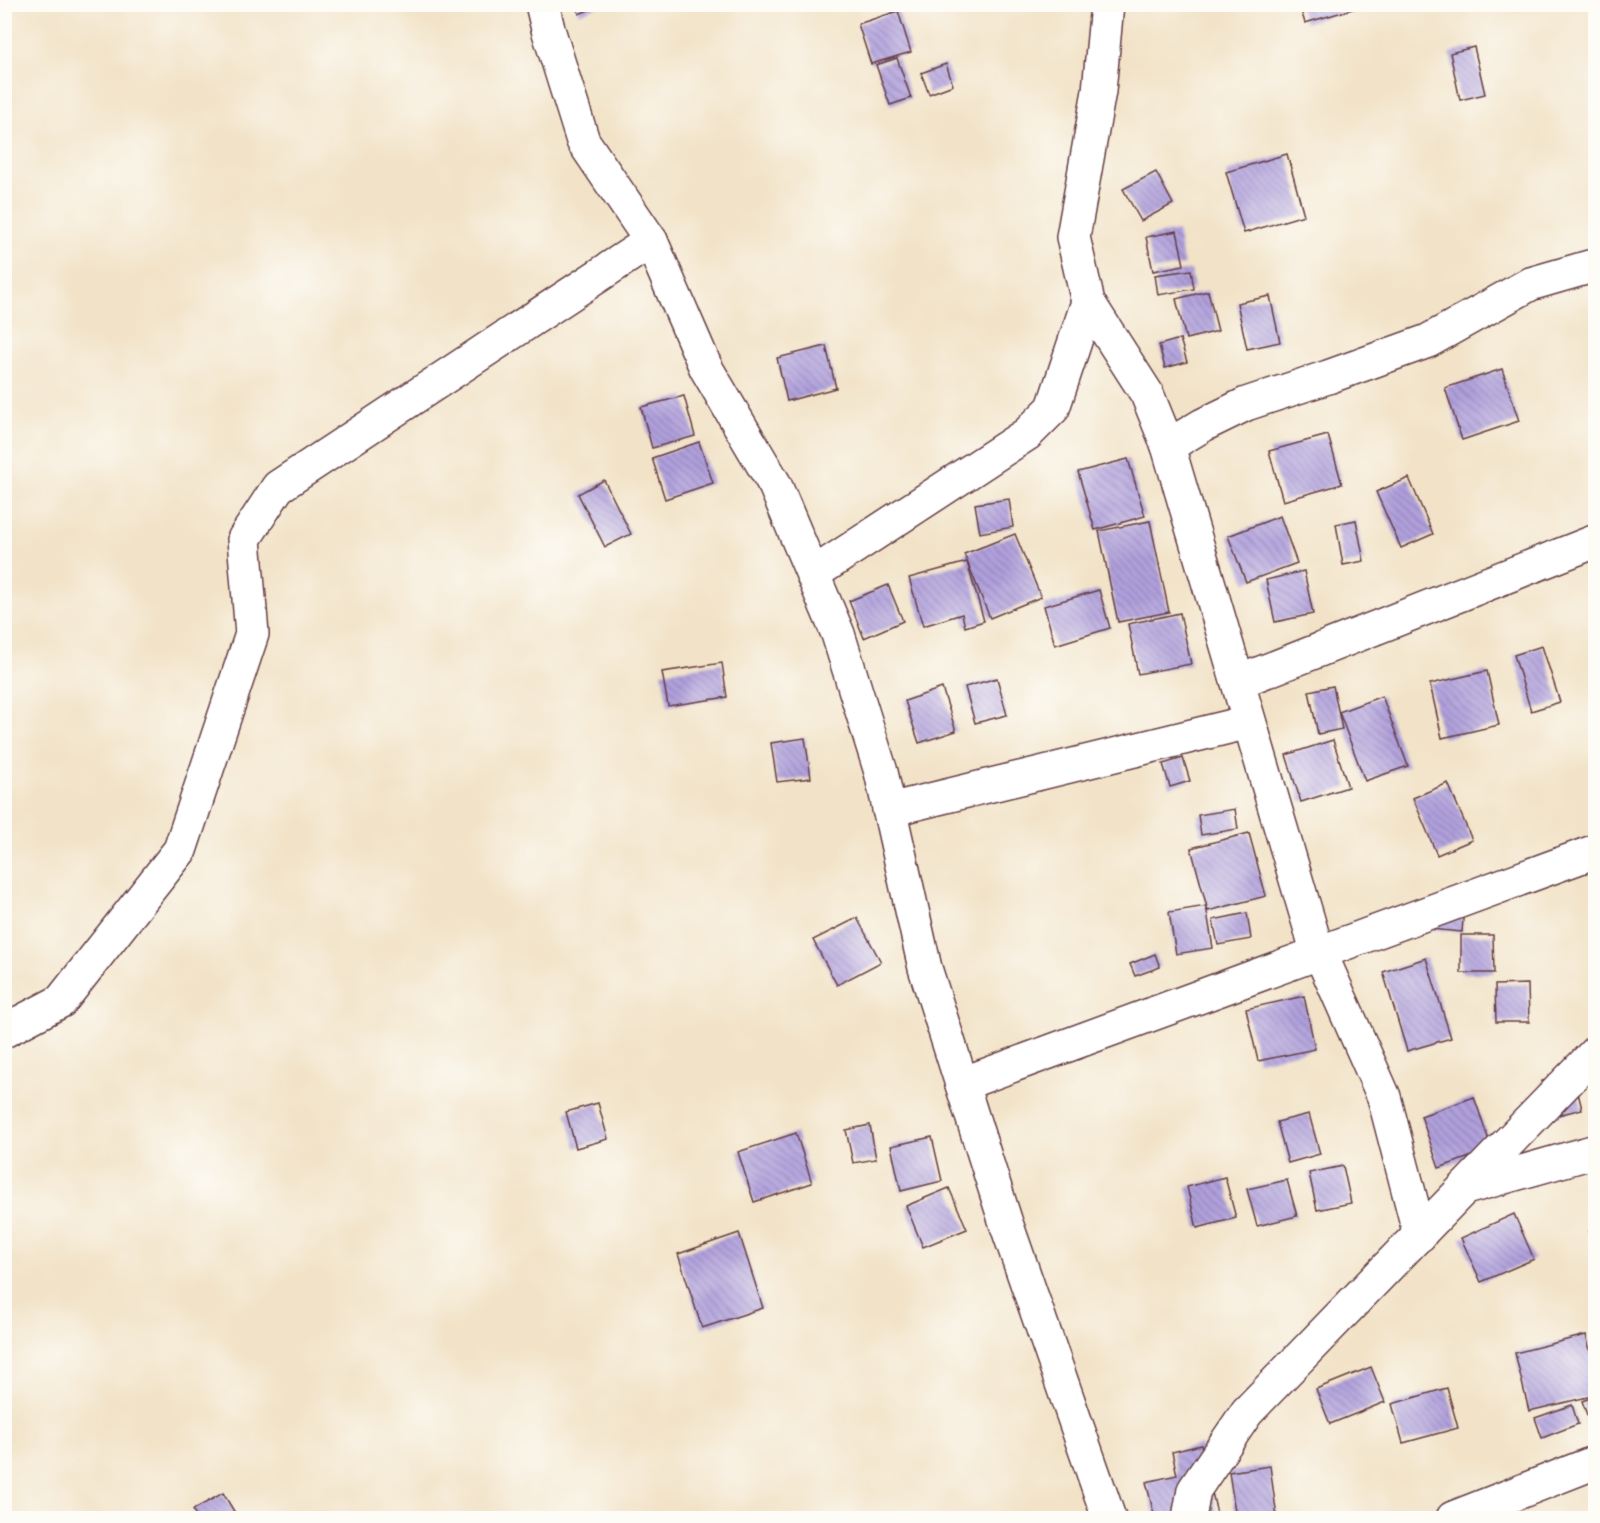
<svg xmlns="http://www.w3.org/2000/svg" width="1600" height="1523" viewBox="0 0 1600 1523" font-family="'Shantell Sans',sans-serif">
	<defs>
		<pattern id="building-back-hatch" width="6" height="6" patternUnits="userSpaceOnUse" patternTransform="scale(1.5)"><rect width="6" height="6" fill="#b0a0dd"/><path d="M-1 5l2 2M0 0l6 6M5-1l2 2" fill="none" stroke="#9182b3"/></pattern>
	</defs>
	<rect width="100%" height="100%" fill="#fdfcf7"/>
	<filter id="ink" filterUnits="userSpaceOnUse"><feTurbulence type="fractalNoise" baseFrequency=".0167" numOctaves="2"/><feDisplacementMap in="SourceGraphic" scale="12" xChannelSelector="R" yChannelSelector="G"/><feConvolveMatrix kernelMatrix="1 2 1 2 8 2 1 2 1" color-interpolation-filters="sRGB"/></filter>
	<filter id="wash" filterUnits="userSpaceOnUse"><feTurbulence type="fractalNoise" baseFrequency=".008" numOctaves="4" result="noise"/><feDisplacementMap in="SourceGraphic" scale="24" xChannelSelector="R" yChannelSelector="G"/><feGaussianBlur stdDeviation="1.35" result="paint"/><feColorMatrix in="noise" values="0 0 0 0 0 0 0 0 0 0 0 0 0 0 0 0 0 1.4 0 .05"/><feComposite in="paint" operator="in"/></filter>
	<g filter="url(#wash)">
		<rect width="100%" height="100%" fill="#f2e3c8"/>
		<g id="blocks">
			<g fill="url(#building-back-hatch)">
				<path d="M576 4H601V5L579 14Z"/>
				<path d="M1299 4H1355L1356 8 1305 23Z"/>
				<path d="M898 11 911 52 871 64 858 24Z"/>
				<path d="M1474 47 1485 94 1460 100 1450 53Z"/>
				<path d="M897 58 911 98 890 105 876 65Z"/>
				<path d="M946 64 953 85 929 94 921 73Z"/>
				<path d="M1287 154 1304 215 1244 233 1226 172Z"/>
				<path d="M1156 172 1173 204 1141 221 1123 189Z"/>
				<path d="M1177 231 1184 265 1153 271 1146 237Z"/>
				<path d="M1191 270 1194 289 1158 295 1155 275Z"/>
				<path d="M1208 291 1218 331 1186 339 1176 299Z"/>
				<path d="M1270 296 1280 342 1247 349 1237 303Z"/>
				<path d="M1180 339 1187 362 1165 368 1159 345Z"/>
				<path d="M826 346 836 388 787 401 777 358Z"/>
				<path d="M1502 369 1519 421 1462 440 1445 388Z"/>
				<path d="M684 396 695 436 652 448 641 407Z"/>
				<path d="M1328 435 1342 484 1283 501 1269 451Z"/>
				<path d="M699 442 713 483 665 499 652 458Z"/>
				<path d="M1128 459 1145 516 1095 530 1078 472Z"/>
				<path d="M1409 478 1433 534 1401 548 1376 492Z"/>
				<path d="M604 480 631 534 605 547 578 494Z"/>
				<path d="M1009 499 1013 527 980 533 975 504Z"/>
				<path d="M1280 516 1297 563 1246 582 1228 536Z"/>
				<path d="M1356 520 1364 561 1343 565 1336 524Z"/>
				<path d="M1150 521 1169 612 1118 622 1099 531Z"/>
				<path d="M1015 534 1041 597 990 618 964 554Z"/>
				<path d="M967 562 984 621 965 627 962 614 923 626 909 578Z"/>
				<path d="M1304 571 1313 614 1275 622 1266 580Z"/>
				<path d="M888 585 903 621 864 638 849 601Z"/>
				<path d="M1099 590 1110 628 1055 645 1044 606Z"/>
				<path d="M1180 613 1191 664 1138 674 1128 624Z"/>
				<path d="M1542 646 1560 702 1531 711 1514 655Z"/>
				<path d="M722 663 727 697 668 706 662 672Z"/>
				<path d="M1487 671 1499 725 1442 738 1430 684Z"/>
				<path d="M997 678 1007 715 975 723 965 687Z"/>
				<path d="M1333 686 1342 729 1318 734 1309 691Z"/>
				<path d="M942 688 956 731 919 743 905 701Z"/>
				<path d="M1382 696 1408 766 1365 781 1339 712Z"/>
				<path d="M805 738 811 778 777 782 771 743Z"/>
				<path d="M1333 740 1348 787 1301 802 1286 755Z"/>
				<path d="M1183 758 1190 781 1170 787 1163 764Z"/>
				<path d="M1448 783 1472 840 1437 855 1413 798Z"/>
				<path d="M1235 809 1238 829 1201 835 1198 815Z"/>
				<path d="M1249 833 1266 896 1208 911 1191 848Z"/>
				<path d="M1206 906 1213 948 1176 954 1169 912Z"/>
				<path d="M1464 906 1462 932 1429 929Z"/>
				<path d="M1247 913 1251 939 1218 945 1213 920Z"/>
				<path d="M857 918 881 962 837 985 813 940Z"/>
				<path d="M1461 935H1493L1494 973H1461Z"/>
				<path d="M1155 954 1160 967 1135 976 1130 964Z"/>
				<path d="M1426 958 1451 1038 1407 1051 1383 972Z"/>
				<path d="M1528 984 1529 1022H1496L1495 985Z"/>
				<path d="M1304 996 1315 1049 1258 1061 1246 1009Z"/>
				<path d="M1573 1073 1582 1109 1550 1117 1542 1081Z"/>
				<path d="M1474 1097 1492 1149 1439 1168 1421 1116Z"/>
				<path d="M598 1103 608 1139 576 1148 566 1112Z"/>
				<path d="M1309 1114 1320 1154 1288 1163 1277 1122Z"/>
				<path d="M870 1125 876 1159 853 1163 846 1130Z"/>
				<path d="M796 1133 812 1183 754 1202 738 1152Z"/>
				<path d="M932 1137 942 1181 901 1191 891 1146Z"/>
				<path d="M1343 1166 1351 1203 1317 1210 1309 1173Z"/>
				<path d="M1225 1177 1236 1218 1197 1228 1187 1187Z"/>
				<path d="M1287 1180 1297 1216 1257 1226 1247 1189Z"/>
				<path d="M949 1188 967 1229 923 1247 906 1206Z"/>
				<path d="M1514 1214 1534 1259 1481 1282 1461 1238Z"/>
				<path d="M1596 1228V1250H1595L1589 1231Z"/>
				<path d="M739 1233 763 1308 702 1328 678 1254Z"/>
				<path d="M1586 1335 1596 1374V1395L1529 1411 1515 1353Z"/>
				<path d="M1371 1367 1385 1402 1330 1424 1316 1389Z"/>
				<path d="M1447 1388 1458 1428 1403 1443 1392 1404Z"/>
				<path d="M1596 1396V1424L1591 1426 1582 1401Z"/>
				<path d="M1572 1405 1578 1424 1542 1438 1535 1418Z"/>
				<path d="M1201 1445 1218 1518H1155L1146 1482 1177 1475 1172 1452Z"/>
				<path d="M1270 1466 1277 1518H1236L1229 1472Z"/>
				<path d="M223 1493 238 1518H197L193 1510Z"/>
			</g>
		</g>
	</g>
	<g filter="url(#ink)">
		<use href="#blocks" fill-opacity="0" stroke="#633c43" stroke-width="1.5"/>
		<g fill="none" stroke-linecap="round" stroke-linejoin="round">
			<g stroke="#633c43" stroke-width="36">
				<g id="minor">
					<path d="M542 4 548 29 583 141 651 241 706 368 775 485 838 634 881 772 925 968 1006 1223 1109 1518"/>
					<path d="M1107 4 1099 91 1073 237 1088 302 1147 394 1168 446 1313 937 1384 1097 1420 1235"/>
					<path d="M1168 446 1203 425 1246 404 1328 377 1428 341 1530 284 1596 265"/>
					<path d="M813 574 1027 434 1053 408 1088 302"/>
					<path d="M1238 682 1596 541"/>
					<path d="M889 810 1249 722"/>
					<path d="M4 1031 61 1001 180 850 252 634 244 539 278 487 651 241"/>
					<path d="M962 1084 1596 851"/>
					<path d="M1465 1188 1596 1151"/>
					<path d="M1189 1518 1194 1490 1247 1412 1596 1052"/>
					<path d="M1453 1518 1596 1462"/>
				</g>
			</g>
			<use href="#minor" stroke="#fff" stroke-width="33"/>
		</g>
	</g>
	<rect width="1600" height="1523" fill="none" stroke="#fdfcf7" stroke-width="24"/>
</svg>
